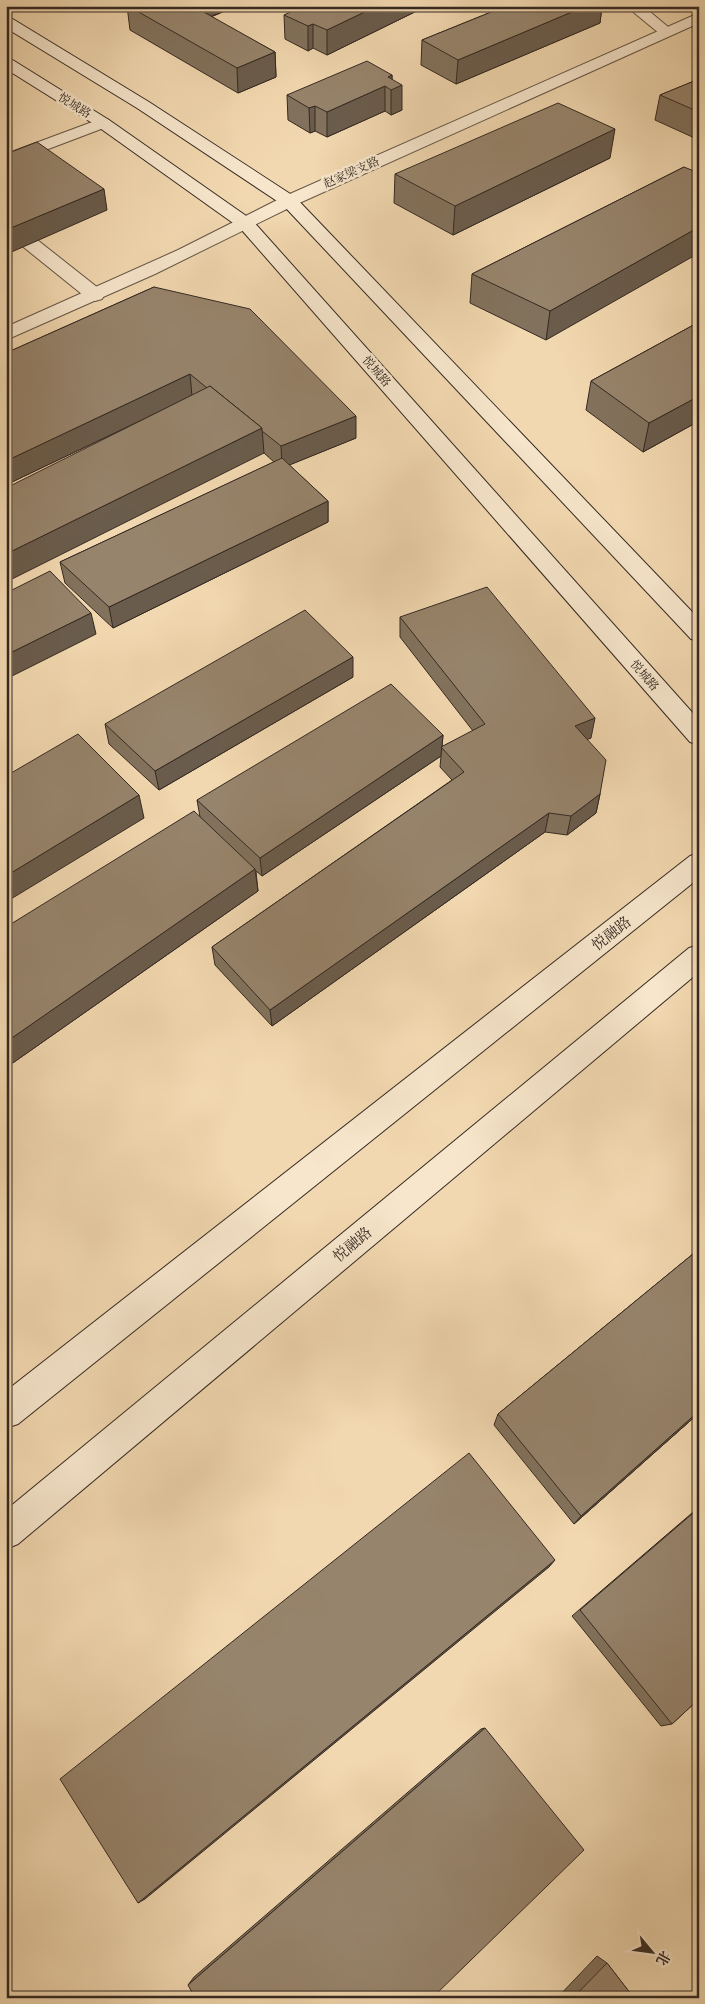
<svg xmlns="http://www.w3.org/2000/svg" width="705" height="2004" viewBox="0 0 705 2004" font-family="'Gentium Book Plus','Noto Serif SC',serif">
	<rect width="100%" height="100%" fill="#f2d8b0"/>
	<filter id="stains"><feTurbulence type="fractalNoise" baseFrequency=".004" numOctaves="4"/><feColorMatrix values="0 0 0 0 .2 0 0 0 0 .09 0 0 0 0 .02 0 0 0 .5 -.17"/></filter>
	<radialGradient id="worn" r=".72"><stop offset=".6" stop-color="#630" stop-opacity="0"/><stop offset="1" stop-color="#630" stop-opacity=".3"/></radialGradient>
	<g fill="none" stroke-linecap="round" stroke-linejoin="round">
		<g stroke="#645546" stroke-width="2">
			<g id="minor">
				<path d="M626 6H643L673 31 670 34H660Z"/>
				<path d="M103 118 109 120 111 123 109 126 6 165V154Z"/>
				<path d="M6 219 12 220 102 291 104 295 102 299 95 301 88 299 6 233Z"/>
			</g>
		</g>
		<g stroke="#645546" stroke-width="2">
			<path id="tertiary" d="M699 13V23L295 205 155 274 6 340V327L178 250 283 197Z"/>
		</g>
		<g stroke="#342922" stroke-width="2">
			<g id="secondary">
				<path d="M6 17 11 18 149 102 295 197 699 619V641L691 639 283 205 137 108 6 28Z"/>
				<path d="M6 57 11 59 109 120 252 220 699 720V745L690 742 240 228 97 126 6 69Z"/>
				<path d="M699 853V878L18 1424 6 1428V1391L690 856Z"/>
				<path d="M699 945V972L18 1544 6 1549V1510L689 948Z"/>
			</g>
		</g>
		<use href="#minor" fill="#f7e6cc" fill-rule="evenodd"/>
		<use href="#tertiary" fill="#f7e6cc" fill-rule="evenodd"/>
		<use href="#secondary" fill="#f7e6cc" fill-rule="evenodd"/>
	</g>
	<g fill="#82725d" stroke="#342922">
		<path d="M127 6H237L211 17 275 52 276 77 238 93 130 30Z"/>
		<path d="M427 6 327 55 313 48 308 51 285 39 284 15Z"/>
		<path d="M506 6H602L600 23 456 84 421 65 422 40Z"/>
		<path d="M392 75V79L402 110 391 115 385 111 327 137 315 131 310 133 288 120 287 95Z"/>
		<path d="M699 79V140L655 120 660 95Z"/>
		<path d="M610 158 453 235 394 203 395 174Z"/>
		<path d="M684 167 546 340 470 303 472 274Z"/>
		<path d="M154 287 356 438 289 465 328 501V522L113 628 65 583 60 562 274 462 264 453 150 416 12 482 6 478V353Z"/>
		<path d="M699 322V421L643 452 586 410 591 381Z"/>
		<path d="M400 617 591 738 587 739 600 794 596 813 567 835 545 832 272 1026 215 965 212 947 452 780 440 767 441 756 262 876 256 871 258 891 7 1067 6 927 200 817 197 800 443 735 442 747 473 731 400 637Z"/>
		<path d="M353 677 159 790 109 744 105 724Z"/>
		<path d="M699 1249V1413L574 1524 494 1425 498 1414Z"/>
		<path d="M699 1507V1699L672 1724 661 1726 572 1616Z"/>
		<path d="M485 1728 188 1985 194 1977 481 1729Z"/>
		<path d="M597 1956 607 1963 634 1998H557Z"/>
	</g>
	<g fill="#6a5c4c" stroke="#342922">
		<path d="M185 6H237L187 26Z"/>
		<path d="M377 6H427L327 55V30Z"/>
		<path d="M586 6H602L600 23 456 84 458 60Z"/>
		<path d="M313 24V48L308 51V26Z"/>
		<path d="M275 52 276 77 238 93 237 68Z"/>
		<path d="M392 75V89L402 85V110L391 115V90L388 77Z"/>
		<path d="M385 86V111L327 137V112Z"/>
		<path d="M315 106V131L310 133 309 108Z"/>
		<path d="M615 129 610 158 453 235 455 206Z"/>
		<path d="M104 189 107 210 7 254 6 230Z"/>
		<path d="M699 227V253L546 340 550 311Z"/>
		<path d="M190 374 192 396 12 482 6 461Z"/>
		<path d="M699 396V421L643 452 649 423Z"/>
		<path d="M356 416V438L282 468 281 446Z"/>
		<path d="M262 428 264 453 6 582V554Z"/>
		<path d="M328 501V522L113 628 109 607Z"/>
		<path d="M91 613 96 634 6 679V655Z"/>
		<path d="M353 657V677L159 790 155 771Z"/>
		<path d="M595 718 591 738 571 746 575 726Z"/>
		<path d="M443 735 441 756 262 876 260 858Z"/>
		<path d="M600 794 596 813 567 835 571 816Z"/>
		<path d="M139 795 144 818 6 902V876Z"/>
		<path d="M549 813 545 832 272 1026 270 1010Z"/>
		<path d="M255 869 258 891 7 1067 6 1042Z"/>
		<path d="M699 1411V1413L574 1524 581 1516Z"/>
		<path d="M555 1560 549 1567 145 1899 138 1903Z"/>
	</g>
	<g fill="#97846c" stroke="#342922">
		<path d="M128 6H193L275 52 237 68Z"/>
		<path d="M303 6H377L327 30 313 24 308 26 284 15Z"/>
		<path d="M506 6H586L458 60 422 40Z"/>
		<path d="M367 61 392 75 388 77 402 85 391 90 385 86 327 112 315 106 309 108 287 95Z"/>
		<path d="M699 79V112L660 95Z"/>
		<path d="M558 103 615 129 455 206 395 174Z"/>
		<path d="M37 142 104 189 6 230V154Z"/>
		<path d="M684 167 699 173V227L550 311 472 274Z"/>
		<path d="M154 287 250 309 356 416 281 446 262 431V428L210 386 207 388 190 374 6 461V353Z"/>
		<path d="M699 322V396L649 423 591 381Z"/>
		<path d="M210 386 262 428 6 554V488Z"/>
		<path d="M282 458 328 501 109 607 60 562Z"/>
		<path d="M50 571 91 613 6 655V593Z"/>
		<path d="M487 587 595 718 575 726 606 760 600 794 571 816 549 813 270 1010 212 947 464 772 441 747 485 724 400 617Z"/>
		<path d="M305 610 353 657 155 771 105 724Z"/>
		<path d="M391 684 443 735 260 858 197 800Z"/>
		<path d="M78 734 139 795 6 876V776Z"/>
		<path d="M194 811 255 869 6 1042V927Z"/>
		<path d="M699 1249V1411L581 1516 498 1414Z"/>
		<path d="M469 1453 555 1560 138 1903 60 1779Z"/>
		<path d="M699 1508V1699L672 1724 580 1610Z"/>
		<path d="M485 1728 584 1850 432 1998H195L188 1985Z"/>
		<path d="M607 1963 634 1998H573Z"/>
	</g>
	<g text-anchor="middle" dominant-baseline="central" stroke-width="5" stroke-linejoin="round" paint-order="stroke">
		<g font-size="12" fill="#342922" stroke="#f7e6cc">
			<text transform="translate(75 105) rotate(32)">悦城路</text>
			<text transform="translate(351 172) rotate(-24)">赵家梁支路</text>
			<text transform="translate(377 371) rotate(49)">悦城路</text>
			<text transform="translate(645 675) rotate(49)">悦城路</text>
		</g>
		<g font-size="15" fill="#342922" stroke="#f7e6cc">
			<text transform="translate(611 933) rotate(-38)">悦融路</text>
			<text transform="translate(352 1244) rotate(-40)">悦融路</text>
		</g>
	</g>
	<rect width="705" height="2004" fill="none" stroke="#f2d8b0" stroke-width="25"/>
	<rect x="8" y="8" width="690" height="1989" fill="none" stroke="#342922" stroke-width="2.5"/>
	<rect x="12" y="12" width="680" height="1979" fill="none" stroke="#342922"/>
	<g transform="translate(652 1952) rotate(119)" stroke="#f7e6cc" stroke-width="4" paint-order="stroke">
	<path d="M0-4L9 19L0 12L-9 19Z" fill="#342922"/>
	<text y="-8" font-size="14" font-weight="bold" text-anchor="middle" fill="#342922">北</text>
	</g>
	<rect width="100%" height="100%" filter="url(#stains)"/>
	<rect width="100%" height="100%" fill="url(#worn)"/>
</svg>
